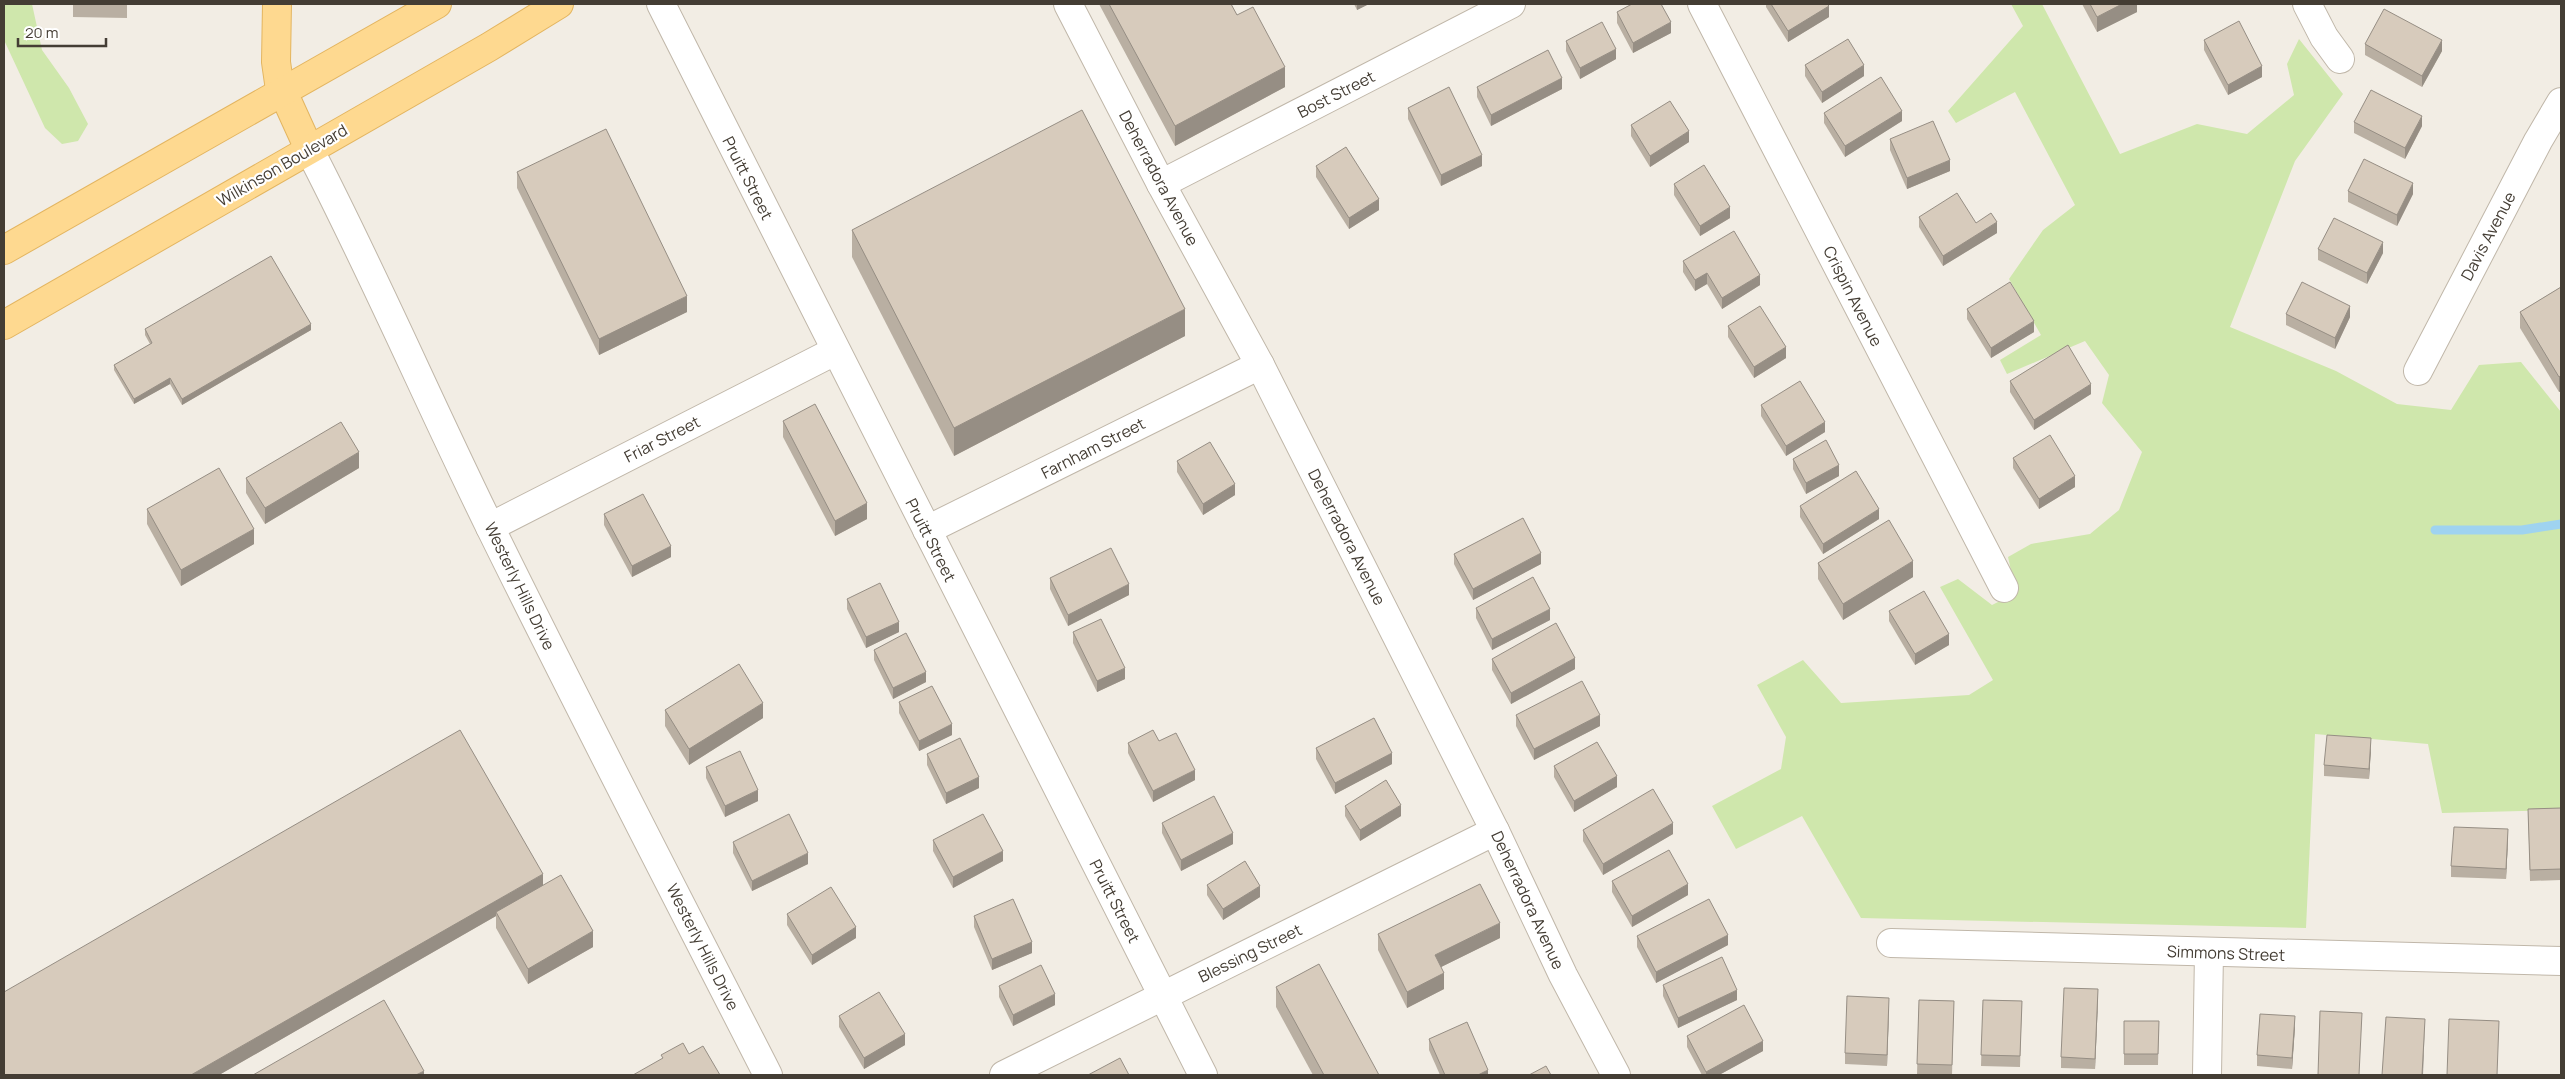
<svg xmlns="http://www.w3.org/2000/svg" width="2565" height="1079" viewBox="0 0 2565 1079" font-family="Manrope,sans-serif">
	<rect width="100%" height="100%" fill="#f2ede4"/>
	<g fill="#cfe7ac">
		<path d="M4 4H32L42 50 69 88 88 124 78 141 62 144 45 128 4 40Z"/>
		<path d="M2011 4H2042L2120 154 2197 124 2247 134 2294 95 2287 64 2299 39 2343 94 2295 161 2230 327 2336 371 2397 404 2451 410 2479 365 2521 362 2561 412V810L2442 813 2428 744 2315 734 2306 928 1861 918 1802 816 1736 849 1712 806 1781 769 1786 737 1757 685 1803 660 1841 703 1969 695 1993 680 1940 587 1958 579 1992 605 2016 593 2008 557 2031 544 2090 534 2119 510 2142 452 2102 403 2109 375 2085 341 2007 374 2000 360 2041 335 2009 279 2043 230 2075 205 2015 92 1956 123 1948 111 2023 26Z"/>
	</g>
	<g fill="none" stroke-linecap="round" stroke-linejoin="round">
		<path stroke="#9fd3f0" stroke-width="9" d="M2435 530H2522L2561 524"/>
		<g stroke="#c0b7a9" stroke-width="30">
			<g id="minor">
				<path d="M661 4 1203 1075"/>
				<path d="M1068 4 1161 184 1260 365 1495 831 1563 975 1616 1075"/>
				<path d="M1702 4 2004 588"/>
				<path d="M2307 4 2324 37 2340 59"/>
				<path d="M309 149C374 274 429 403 491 529 581 712 675 893 768 1075"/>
				<path d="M1161 184 1511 4"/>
				<path d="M2418 371 2538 141 2561 102"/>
				<path d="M490 527 835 351"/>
				<path d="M927 530 1260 365"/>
				<path d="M1891 943 2561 961"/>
				<path d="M1004 1075 1495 831"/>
				<path d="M2207 1075 2209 952"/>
			</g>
		</g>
		<g stroke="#e3b560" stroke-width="30">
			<g id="major">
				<path d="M277 4 276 62 279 83 309 149"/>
				<path d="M4 250 437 4"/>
				<path d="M4 325 489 47 559 4"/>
			</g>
		</g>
		<use href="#minor" stroke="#fff" stroke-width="28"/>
		<use href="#major" stroke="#fed990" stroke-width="28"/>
	</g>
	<g fill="#b9afa2">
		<path d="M73 4H127V18L73 17Z"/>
		<path d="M1099 4H1231L1237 15 1285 87 1175 146Z"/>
		<path d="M1354 4H1369L1357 10Z"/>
		<path d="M1766 4H1827L1829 17 1788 42 1766 7Z"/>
		<path d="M2082 4H2137V12L2097 32Z"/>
		<path d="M1617 12 1671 33 1633 53 1617 23Z"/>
		<path d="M2204 40 2262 77 2228 95 2204 50Z"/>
		<path d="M1566 41 1616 59 1580 79 1566 51Z"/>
		<path d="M2365 44 2442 51 2422 87 2365 55Z"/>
		<path d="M1805 65 1864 76 1822 103 1805 76Z"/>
		<path d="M1477 87 1562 89 1491 126 1477 97Z"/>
		<path d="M1408 108 1482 166 1441 186 1408 119Z"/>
		<path d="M1824 113 1902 121 1845 157 1824 123Z"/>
		<path d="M2354 122 2422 126 2405 159 2354 133Z"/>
		<path d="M1631 125 1689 142 1650 167 1631 136Z"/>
		<path d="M1890 139 1950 171 1907 189 1890 150Z"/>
		<path d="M1316 166 1379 210 1349 229 1316 177Z"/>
		<path d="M517 172 687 312 599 355 517 188Z"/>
		<path d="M1674 184 1730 218 1700 236 1674 195Z"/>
		<path d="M2348 191 2413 194 2397 226 2348 202Z"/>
		<path d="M1919 217 1976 223 1997 233 1943 266 1919 227Z"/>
		<path d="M852 230 1185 336 954 456 852 257Z"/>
		<path d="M2318 249 2383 253 2367 284 2318 260Z"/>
		<path d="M1683 261 1760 285 1722 309 1707 284 1695 291 1683 272Z"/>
		<path d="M2561 287V391L2559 392 2520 328V312Z"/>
		<path d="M1967 309 2034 332 1991 358 1967 319Z"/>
		<path d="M2286 314 2350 317 2335 349 2286 325Z"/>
		<path d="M1728 326 1786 358 1754 378 1728 337Z"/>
		<path d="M145 329 311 330 182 405 170 384 134 404 114 370V365L150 344 145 335Z"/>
		<path d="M2010 381 2091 394 2034 430 2010 392Z"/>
		<path d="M1761 405 1825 432 1786 456 1761 416Z"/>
		<path d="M783 421 867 519 835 536 783 437Z"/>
		<path d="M2013 458 2075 487 2039 509 2013 468Z"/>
		<path d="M1793 459 1839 476 1806 494 1793 469Z"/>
		<path d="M1177 461 1235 495 1203 515 1177 472Z"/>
		<path d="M359 468 265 524 246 493V478Z"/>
		<path d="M1800 506 1879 519 1823 554 1800 517Z"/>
		<path d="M147 509 254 544 181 586 147 524Z"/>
		<path d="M604 514 671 557 632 577 604 525Z"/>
		<path d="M1454 554 1541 564 1473 600 1454 564Z"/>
		<path d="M1818 563 1913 577 1843 620 1818 579Z"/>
		<path d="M1050 578 1129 595 1068 626 1050 589Z"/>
		<path d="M847 599 899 632 866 648 847 609Z"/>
		<path d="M1476 608 1550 620 1492 650 1476 618Z"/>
		<path d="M1889 611 1949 645 1915 665 1889 621Z"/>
		<path d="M1073 632 1125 679 1097 692 1073 643Z"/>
		<path d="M874 650 926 682 893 699 874 660Z"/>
		<path d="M1492 659 1575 669 1511 704 1492 670Z"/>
		<path d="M899 702 952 735 919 751 899 713Z"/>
		<path d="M665 710 763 718 689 765 665 726Z"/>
		<path d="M1516 715 1600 726 1534 760 1516 726Z"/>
		<path d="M1159 741 1195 780 1153 802 1128 753V743Z"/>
		<path d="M1316 748 1392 764 1335 794 1316 759Z"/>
		<path d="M2371 749 2369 779 2324 776V765Z"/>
		<path d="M927 754 979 788 946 804 927 765Z"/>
		<path d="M1554 766 1617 787 1574 812 1554 777Z"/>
		<path d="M706 767 758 801 725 817 706 778Z"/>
		<path d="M1345 806 1401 816 1360 841 1345 816Z"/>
		<path d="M2561 808V880L2530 881 2528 809Z"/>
		<path d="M1162 823 1233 844 1181 871 1162 833Z"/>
		<path d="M1583 830 1673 834 1603 875 1583 841Z"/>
		<path d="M933 840 1003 861 953 888 933 851Z"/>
		<path d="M2508 840 2506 879 2451 877V866Z"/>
		<path d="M733 842 808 864 752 891 733 853Z"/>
		<path d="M1612 881 1688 895 1632 927 1612 892Z"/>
		<path d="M543 885 593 947 528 984 496 928V916L219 1075H4Z"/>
		<path d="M1207 885 1260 897 1223 920 1207 895Z"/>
		<path d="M787 914 856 938 812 965 787 925Z"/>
		<path d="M974 916 1032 953 992 970 974 927Z"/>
		<path d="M1378 934 1500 938 1441 967 1444 989 1407 1008 1378 950Z"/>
		<path d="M1637 936 1728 945 1656 983 1637 947Z"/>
		<path d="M1663 985 1737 1000 1678 1028 1663 996Z"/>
		<path d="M999 986 1055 1005 1013 1026 999 997Z"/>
		<path d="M1276 987 1379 1075H1313L1276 1007Z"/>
		<path d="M1919 1000 1954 1001 1952 1075H1917Z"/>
		<path d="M1983 1000 2022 1001 2020 1067 1981 1066Z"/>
		<path d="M2098 1000 2095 1069 2061 1068V1057Z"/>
		<path d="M1889 1009 1887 1066 1845 1064V1053Z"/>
		<path d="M839 1016 905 1045 864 1069 839 1027Z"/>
		<path d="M2124 1021H2159L2158 1065H2124Z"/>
		<path d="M2295 1027 2292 1069 2257 1066V1055Z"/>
		<path d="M1687 1036 1763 1051 1719 1075H1702L1687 1047Z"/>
		<path d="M1429 1039 1488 1075H1440L1429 1050Z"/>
	</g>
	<g fill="#968e84">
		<path d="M1357 4H1369L1357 10Z"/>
		<path d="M2122 4H2137V12L2097 32V17Z"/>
		<path d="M1829 6V17L1788 42V31Z"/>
		<path d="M1671 22V33L1633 53V43Z"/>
		<path d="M2442 40V51L2422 87V76Z"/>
		<path d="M1616 49V59L1580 79V68Z"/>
		<path d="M1864 65V76L1822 103V92Z"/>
		<path d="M2262 66V77L2228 95V85Z"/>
		<path d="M1285 67V87L1175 146V126Z"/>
		<path d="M1562 78V89L1491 126V115Z"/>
		<path d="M1902 111V121L1845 157V146Z"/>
		<path d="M2422 116V126L2405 159V148Z"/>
		<path d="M1689 131V142L1650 167V156Z"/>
		<path d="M1482 155V166L1441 186V175Z"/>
		<path d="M1950 160V171L1907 189V178Z"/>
		<path d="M2413 183V194L2397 226V215Z"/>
		<path d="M1379 199V210L1349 229V218Z"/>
		<path d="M1730 207V218L1700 236V226Z"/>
		<path d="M1997 222V233L1943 266V256Z"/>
		<path d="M2383 242V253L2367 284V273Z"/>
		<path d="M1707 273V284L1695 291V280Z"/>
		<path d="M1760 275V285L1722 309V298Z"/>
		<path d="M687 296V312L599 355V339Z"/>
		<path d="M2350 306V317L2335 349V338Z"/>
		<path d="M1185 309V336L954 456V428Z"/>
		<path d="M2034 321V332L1991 358V348Z"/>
		<path d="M311 324V330L182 405V399Z"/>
		<path d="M1786 347V358L1754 378V367Z"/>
		<path d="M2561 375V391L2559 392V377Z"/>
		<path d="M170 378V384L134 404V399Z"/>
		<path d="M2091 384V394L2034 430V420Z"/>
		<path d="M1825 422V432L1786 456V446Z"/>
		<path d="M359 452V468L265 524V508Z"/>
		<path d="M1839 465V476L1806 494V483Z"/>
		<path d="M2075 476V487L2039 509V499Z"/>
		<path d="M1235 484V495L1203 515V504Z"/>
		<path d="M867 503V519L835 536V521Z"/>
		<path d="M1879 509V519L1823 554V544Z"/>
		<path d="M254 529V544L181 586V570Z"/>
		<path d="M671 546V557L632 577V566Z"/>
		<path d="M1541 553V564L1473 600V589Z"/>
		<path d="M1913 561V577L1843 620V604Z"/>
		<path d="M1129 584V595L1068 626V615Z"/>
		<path d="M1550 609V620L1492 650V639Z"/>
		<path d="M899 622V632L866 648V637Z"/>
		<path d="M1949 634V645L1915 665V654Z"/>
		<path d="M1575 658V669L1511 704V693Z"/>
		<path d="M1125 668V679L1097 692V681Z"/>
		<path d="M926 672V682L893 699V688Z"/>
		<path d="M763 703V718L689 765V749Z"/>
		<path d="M1600 715V726L1534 760V749Z"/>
		<path d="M952 724V735L919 751V741Z"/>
		<path d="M2371 738V749L2369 779V769Z"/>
		<path d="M1392 753V764L1335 794V783Z"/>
		<path d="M1195 770V780L1153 802V791Z"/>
		<path d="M1617 776V787L1574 812V801Z"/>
		<path d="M979 777V788L946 804V793Z"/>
		<path d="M758 790V801L725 817V806Z"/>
		<path d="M1401 805V816L1360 841V830Z"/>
		<path d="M1673 823V834L1603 875V864Z"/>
		<path d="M2508 829V840L2506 879V869Z"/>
		<path d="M1233 833V844L1181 871V860Z"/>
		<path d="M1003 851V861L953 888V877Z"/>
		<path d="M808 853V864L752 891V881Z"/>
		<path d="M543 874V889L496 912V916L219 1075H191Z"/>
		<path d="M1688 884V895L1632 927V916Z"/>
		<path d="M1260 886V897L1223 920V909Z"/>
		<path d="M1500 923V938L1435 970V955Z"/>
		<path d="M856 927V938L812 965V955Z"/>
		<path d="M593 931V947L528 984V969Z"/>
		<path d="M1728 935V945L1656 983V972Z"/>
		<path d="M1032 942V953L992 970V959Z"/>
		<path d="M1444 973V989L1407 1008V992Z"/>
		<path d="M2098 989V1000L2095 1069V1059Z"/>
		<path d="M1737 990V1000L1678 1028V1018Z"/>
		<path d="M1055 994V1005L1013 1026V1015Z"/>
		<path d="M1889 998V1009L1887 1066V1055Z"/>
		<path d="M2295 1016V1027L2292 1069V1058Z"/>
		<path d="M2425 1019 2423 1075H2422Z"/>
		<path d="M905 1034V1045L864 1069V1058Z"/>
		<path d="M1763 1041V1051L1719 1075H1706V1072Z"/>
		<path d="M1488 1070V1075H1478Z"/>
		<path d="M424 1071V1075H416Z"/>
	</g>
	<g fill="#d7cbbc" stroke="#968e84">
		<path d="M1109 4H1231L1237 15 1253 7 1285 67 1175 126Z"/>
		<path d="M1632 4H1661L1671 22 1633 43 1617 12Z"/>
		<path d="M1771 4H1827L1829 6 1788 31Z"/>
		<path d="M2090 4H2122L2097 17Z"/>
		<path d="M2384 9 2442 40 2422 76 2365 44Z"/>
		<path d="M2239 21 2262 66 2228 85 2204 40Z"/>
		<path d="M1602 22 1616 49 1580 68 1566 41Z"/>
		<path d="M1848 39 1864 65 1822 92 1805 65Z"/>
		<path d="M1548 50 1562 78 1491 115 1477 87Z"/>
		<path d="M1881 77 1902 111 1845 146 1824 113Z"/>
		<path d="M1449 87 1482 155 1441 175 1408 108Z"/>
		<path d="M2371 90 2422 116 2405 148 2354 122Z"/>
		<path d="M1670 101 1689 131 1650 156 1631 125Z"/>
		<path d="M1082 110 1185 309 954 428 852 230Z"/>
		<path d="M1933 121 1950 160 1907 178 1890 139Z"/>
		<path d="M606 129 687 296 599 339 517 172Z"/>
		<path d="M1346 147 1379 199 1349 218 1316 166Z"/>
		<path d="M2364 159 2413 183 2397 215 2348 191Z"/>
		<path d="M1704 165 1730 207 1700 226 1674 184Z"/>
		<path d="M1957 193 1976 223 1991 213 1997 222 1943 256 1919 217Z"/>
		<path d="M2334 218 2383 242 2367 273 2318 249Z"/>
		<path d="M1734 231 1760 275 1722 298 1707 273 1695 280 1683 261Z"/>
		<path d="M271 256 311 324 182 399 170 378 134 399 114 365 152 343 145 329Z"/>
		<path d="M2010 282 2034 321 1991 348 1967 309Z"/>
		<path d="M2302 282 2350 306 2335 338 2286 314Z"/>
		<path d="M2561 287V375L2559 377 2520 312Z"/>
		<path d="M1760 306 1786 347 1754 367 1728 326Z"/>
		<path d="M2068 345 2091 384 2034 420 2010 381Z"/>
		<path d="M1800 381 1825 422 1786 446 1761 405Z"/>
		<path d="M815 404 867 503 835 521 783 421Z"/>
		<path d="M341 422 359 452 265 508 246 478Z"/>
		<path d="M2050 435 2075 476 2039 499 2013 458Z"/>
		<path d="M1826 440 1839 465 1806 483 1793 459Z"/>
		<path d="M1210 442 1235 484 1203 504 1177 461Z"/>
		<path d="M219 468 254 529 181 570 147 509Z"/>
		<path d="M1856 471 1879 509 1823 544 1800 506Z"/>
		<path d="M643 494 671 546 632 566 604 514Z"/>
		<path d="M1523 518 1541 553 1473 589 1454 554Z"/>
		<path d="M1889 520 1913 561 1843 604 1818 563Z"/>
		<path d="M1111 548 1129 584 1068 615 1050 578Z"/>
		<path d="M1533 577 1550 609 1492 639 1476 608Z"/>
		<path d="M880 583 899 622 866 637 847 599Z"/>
		<path d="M1924 591 1949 634 1915 654 1889 611Z"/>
		<path d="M1101 619 1125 668 1097 681 1073 632Z"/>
		<path d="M1556 623 1575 658 1511 693 1492 659Z"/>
		<path d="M906 633 926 672 893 688 874 650Z"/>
		<path d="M739 664 763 703 689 749 665 710Z"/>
		<path d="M1582 681 1600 715 1534 749 1516 715Z"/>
		<path d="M932 686 952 724 919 741 899 702Z"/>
		<path d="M1374 718 1392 753 1335 783 1316 748Z"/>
		<path d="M460 730 543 874 191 1075H4V992Z"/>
		<path d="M1153 730 1159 741 1176 733 1195 770 1153 791 1128 743Z"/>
		<path d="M2327 735 2371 738 2369 769 2324 765Z"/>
		<path d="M960 738 979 777 946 793 927 754Z"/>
		<path d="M1597 742 1617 776 1574 801 1554 766Z"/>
		<path d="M740 751 758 790 725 806 706 767Z"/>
		<path d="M1386 780 1401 805 1360 830 1345 806Z"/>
		<path d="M1653 789 1673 823 1603 864 1583 830Z"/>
		<path d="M1214 796 1233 833 1181 860 1162 823Z"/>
		<path d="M2561 808V869L2530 870 2528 809Z"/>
		<path d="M789 814 808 853 752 881 733 842Z"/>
		<path d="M983 814 1003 851 953 877 933 840Z"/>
		<path d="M2454 827 2508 829 2506 869 2451 866Z"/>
		<path d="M1669 850 1688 884 1632 916 1612 881Z"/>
		<path d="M1245 861 1260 886 1223 909 1207 885Z"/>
		<path d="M561 875 593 931 528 969 496 912Z"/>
		<path d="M1480 884 1500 923 1435 955 1444 973 1407 992 1378 934Z"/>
		<path d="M831 887 856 927 812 955 787 914Z"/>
		<path d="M1013 899 1032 942 992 959 974 916Z"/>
		<path d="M1709 899 1728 935 1656 972 1637 936Z"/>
		<path d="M1722 957 1737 990 1678 1018 1663 985Z"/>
		<path d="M1319 964 1379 1075H1324L1276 987Z"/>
		<path d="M1041 965 1055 994 1013 1015 999 986Z"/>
		<path d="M2064 988 2098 989 2095 1059 2061 1057Z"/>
		<path d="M879 992 905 1034 864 1058 839 1016Z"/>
		<path d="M1847 996 1889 998 1887 1055 1845 1053Z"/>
		<path d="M384 1000 424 1071 416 1075H253Z"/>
		<path d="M1919 1000 1954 1001 1952 1065 1917 1064Z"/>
		<path d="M1983 1000 2022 1001 2020 1056 1981 1055Z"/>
		<path d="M1744 1005 1763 1041 1706 1072 1687 1036Z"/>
		<path d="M2320 1011 2362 1013 2359 1075H2318Z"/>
		<path d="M2260 1014 2295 1016 2292 1058 2257 1055Z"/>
		<path d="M2386 1017 2425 1019 2422 1075H2382Z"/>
		<path d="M2449 1019 2499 1021 2497 1075H2447Z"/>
		<path d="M2124 1021H2159L2158 1054H2124Z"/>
		<path d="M1467 1022 1488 1070 1478 1075H1445L1429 1039Z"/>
		<path d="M683 1043 689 1054 703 1046 720 1075H633L663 1058 661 1055Z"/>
		<path d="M1120 1058 1129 1075H1088Z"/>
		<path d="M1546 1066 1551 1075H1529Z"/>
	</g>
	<g text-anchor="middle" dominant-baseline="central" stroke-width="4.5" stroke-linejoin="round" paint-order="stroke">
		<g font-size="16" fill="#443d34" stroke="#fff">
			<text transform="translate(1336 94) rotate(-27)">Bost Street</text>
			<text transform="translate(282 165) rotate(-30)">Wilkinson Boulevard</text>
			<text transform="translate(748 178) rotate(63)">Pruitt Street</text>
			<text transform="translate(1159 178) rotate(62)">Deherradora Avenue</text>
			<text transform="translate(2488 236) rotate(-62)">Davis Avenue</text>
			<text transform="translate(1853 296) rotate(63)">Crispin Avenue</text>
			<text transform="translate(662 439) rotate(-27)">Friar Street</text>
			<text transform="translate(1093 448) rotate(-27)">Farnham Street</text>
			<text transform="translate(1347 537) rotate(63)">Deherradora Avenue</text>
			<text transform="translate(931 540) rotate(63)">Pruitt Street</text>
			<text transform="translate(520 586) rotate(64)">Westerly Hills Drive</text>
			<text transform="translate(1528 900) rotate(65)">Deherradora Avenue</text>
			<text transform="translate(1115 901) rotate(63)">Pruitt Street</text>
			<text transform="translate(703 947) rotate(63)">Westerly Hills Drive</text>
			<text transform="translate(1250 953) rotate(-26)">Blessing Street</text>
			<text transform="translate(2226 953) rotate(2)">Simmons Street</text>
		</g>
	</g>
	<rect width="2565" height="1079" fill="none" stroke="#443d34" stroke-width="10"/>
	<path d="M18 38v8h88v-8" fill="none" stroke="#443d34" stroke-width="2.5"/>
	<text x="25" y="38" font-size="15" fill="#443d34" stroke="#ffffff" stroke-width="4" paint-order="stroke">20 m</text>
</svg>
